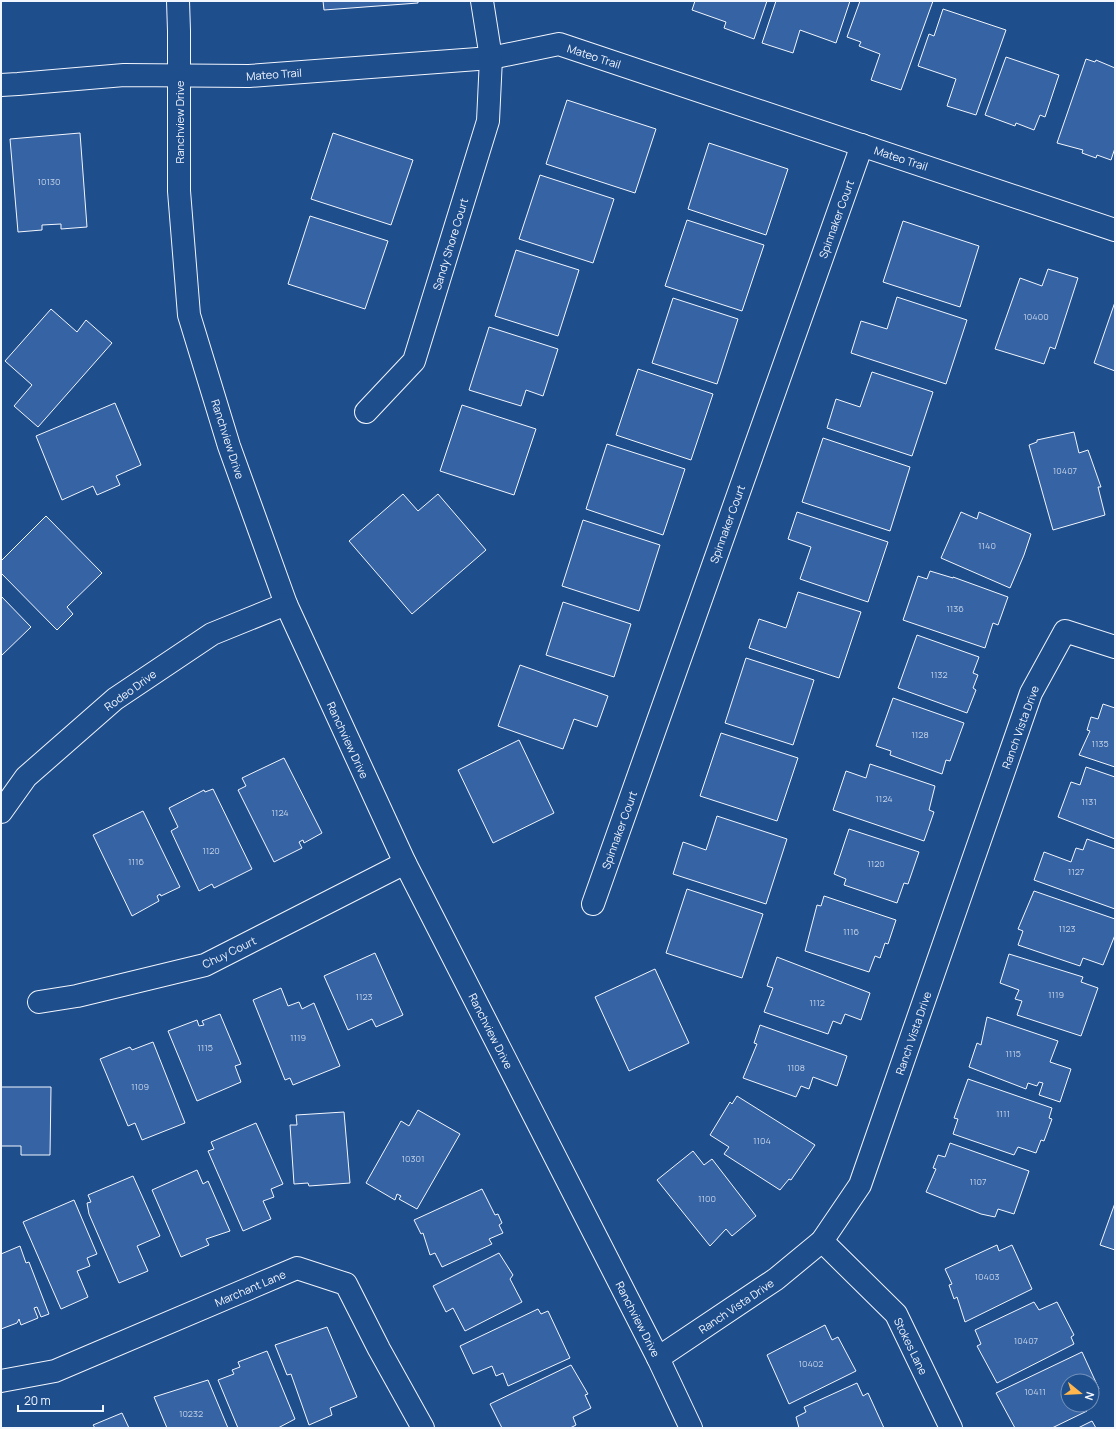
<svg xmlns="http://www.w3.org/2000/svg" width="1116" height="1429" viewBox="0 0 1116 1429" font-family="Manrope,sans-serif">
	<rect width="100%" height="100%" fill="#1f4e8c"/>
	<g fill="#3563a3" stroke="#f2f6ff">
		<path d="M323 1H418V3L324 10Z"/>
		<path d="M695 1H767L754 39 724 28 726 22 692 10Z"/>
		<path d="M776 1H850L836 43 800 30 793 53 762 43Z"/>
		<path d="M860 1H933L901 90 871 80 880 54 859 46 861 42 847 37Z"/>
		<path d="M943 9 1006 30 976 115 947 106 956 79 918 66 929 34 934 36Z"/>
		<path d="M1006 57 1059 75 1045 117 1040 115 1034 130 1016 123 1015 126 985 115Z"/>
		<path d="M1086 59 1095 62 1096 60 1115 68V148L1111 160 1097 155 1096 158 1082 153 1083 150 1057 143Z"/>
		<path d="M567 100 656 129 635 193 546 164Z"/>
		<path d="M80 133 87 227 61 229V224L42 225V230L18 232 10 139Z"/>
		<path d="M333 133 413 160 391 225 311 199Z"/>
		<path d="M709 143 788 169 766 235 688 209Z"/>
		<path d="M540 175 614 199 593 263 519 239Z"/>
		<path d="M310 216 388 241 365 309 288 284Z"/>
		<path d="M687 220 764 245 742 311 665 286Z"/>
		<path d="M903 221 979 246 960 307 883 282Z"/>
		<path d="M516 250 579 270 558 336 495 316Z"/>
		<path d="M1048 269 1078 278 1055 349 1050 347 1044 364 995 349 1020 278 1042 286Z"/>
		<path d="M897 297 967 320 946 384 851 353 861 321 887 329Z"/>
		<path d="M673 298 738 319 717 384 652 363Z"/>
		<path d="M1115 302V371L1094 363Z"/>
		<path d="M51 309 77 332 86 320 112 343 38 427 14 406 32 385 5 361Z"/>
		<path d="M489 327 558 349 543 396 526 390 521 406 469 390Z"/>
		<path d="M638 369 713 394 691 460 616 435Z"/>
		<path d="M872 372 933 392 912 456 827 428 836 399 860 407Z"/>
		<path d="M115 403 141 465 116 476 120 485 97 495 93 486 62 500 36 436Z"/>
		<path d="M462 405 536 429 514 495 440 471Z"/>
		<path d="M1074 432 1079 453 1088 450 1101 487H1098L1105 515 1053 530 1029 445 1037 442V440Z"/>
		<path d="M823 438 910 467 890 531 802 502Z"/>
		<path d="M607 444 685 469 663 535 586 509Z"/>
		<path d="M403 494 418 511 438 494 486 550 412 614 349 541Z"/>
		<path d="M797 512 888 542 868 602 800 579 811 547 788 539Z"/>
		<path d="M961 512 977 519 979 512 1031 534 1024 555 1010 588 941 558Z"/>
		<path d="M46 516 102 573 67 607 73 614 57 630 1 573V561Z"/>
		<path d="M583 520 660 545 639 611 562 586Z"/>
		<path d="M930 571 953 578V577L1008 597 998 625 993 623 985 648 903 620 918 576 927 579Z"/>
		<path d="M798 592 861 612 839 678 749 648 759 619 786 628Z"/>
		<path d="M1 596 31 627 1 656Z"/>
		<path d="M563 602 631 624 614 677 546 655Z"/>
		<path d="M917 635 979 657 973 673 978 675 973 688 976 690 967 713 898 688Z"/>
		<path d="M746 658 814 680 793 745 725 723Z"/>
		<path d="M520 665 608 696 597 727 574 719 563 749 498 726Z"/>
		<path d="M893 698 964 723 950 761 946 760 942 774 890 755 891 751 876 746Z"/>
		<path d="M1103 704 1115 708V767L1079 755 1090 731 1087 730 1091 717 1098 719Z"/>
		<path d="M721 733 798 758 777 821 700 796Z"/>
		<path d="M519 740 554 813 493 843 458 770Z"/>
		<path d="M284 758 322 833 304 843 303 840 299 842 302 848 274 862 238 790 246 786 242 778Z"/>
		<path d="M870 764 935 786 929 810 934 812 924 841 833 810 846 771 866 778Z"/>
		<path d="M1086 767 1115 777V839L1058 817 1071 782 1080 785Z"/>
		<path d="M213 789 252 869 214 888 212 884 199 891 171 831 178 827 169 808 204 790 205 792Z"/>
		<path d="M143 811 180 887 161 896 160 894 157 896 159 901 132 916 93 835Z"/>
		<path d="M717 816 787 839 766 904 673 874 683 842 706 850Z"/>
		<path d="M849 829 919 852 908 884 904 883 897 903 844 885 846 879 834 874Z"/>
		<path d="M1087 839 1115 849V909L1034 880 1044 852 1071 862 1076 848 1083 850Z"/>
		<path d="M687 889 763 914 742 978 666 953Z"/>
		<path d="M1034 891 1115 919V935L1103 965 1083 958 1080 966 1018 945 1023 931 1018 929Z"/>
		<path d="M824 896 896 920 888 944 885 943 880 958 875 956 869 972 805 951 817 905 821 906Z"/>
		<path d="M375 953 403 1015 376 1027 372 1019 348 1030 324 976Z"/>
		<path d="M1009 954 1083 977 1081 982 1098 988 1081 1036 1017 1015 1022 1001 1015 999 1019 990 1000 983Z"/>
		<path d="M777 957 870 993 861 1020 845 1014 841 1024 833 1021 828 1034 764 1012 773 988 767 986Z"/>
		<path d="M655 969 689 1043 629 1071 595 997Z"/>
		<path d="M281 988 288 1006 299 1002 302 1009 314 1003 340 1066 293 1085 290 1078 285 1080 253 1000Z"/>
		<path d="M220 1014 241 1064 235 1066 241 1082 197 1101 168 1031 197 1020 199 1026 204 1025 202 1021Z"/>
		<path d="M987 1017 1058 1041 1050 1062 1071 1069 1060 1102 1039 1095 1043 1083 1039 1082 1037 1086 1028 1083 1026 1089 969 1067 977 1043 981 1045Z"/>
		<path d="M760 1025 847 1056 837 1086 813 1077 809 1089 801 1086 796 1097 743 1078 757 1044 754 1043Z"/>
		<path d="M153 1042 185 1123 142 1140 135 1123 128 1126 100 1059 130 1047 132 1050Z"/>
		<path d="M968 1079 1052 1108 1049 1118 1052 1119 1044 1141 1041 1140 1036 1153 1018 1147 1014 1155 953 1134 958 1119 954 1118Z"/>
		<path d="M1 1087H51L50 1155H21V1146H1Z"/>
		<path d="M737 1096 815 1145 791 1180 789 1179 780 1190 724 1154 729 1147 710 1135 730 1102 732 1104Z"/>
		<path d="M418 1110 460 1134 417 1209 399 1199 401 1196 397 1194 395 1200 366 1183 401 1121 409 1126Z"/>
		<path d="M344 1112 350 1183 309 1186 308 1183 294 1184 290 1125H297L296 1115Z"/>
		<path d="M256 1123 283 1184 271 1189 274 1197 263 1201 271 1219 243 1231 208 1151 214 1149 211 1142Z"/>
		<path d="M950 1143 1029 1171 1014 1214 998 1209 995 1217 981 1214 926 1192 936 1169 933 1168 938 1155 945 1157Z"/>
		<path d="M693 1151 704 1165 712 1159 756 1216 732 1236 726 1229 710 1246 657 1180Z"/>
		<path d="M197 1170 203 1184 208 1181 230 1231 206 1239 209 1245 181 1257 152 1190Z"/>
		<path d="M133 1176 160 1236 137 1246 148 1271 119 1283 89 1214 87 1203 91 1202 88 1195Z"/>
		<path d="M482 1189 495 1215 498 1214 502 1223 499 1225 503 1233 489 1239 492 1244 442 1267 435 1253 430 1255 423 1233 421 1234 414 1220Z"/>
		<path d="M74 1200 97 1254 87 1258 90 1266 77 1271 88 1297 61 1309 23 1222Z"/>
		<path d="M1115 1203V1250L1100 1245Z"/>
		<path d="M997 1245 999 1251 1012 1245 1032 1289 965 1322 957 1297 954 1299 949 1285 952 1284 945 1269Z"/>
		<path d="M20 1246 26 1263 29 1262 49 1314 41 1317 37 1307 34 1308 38 1318 21 1325 19 1319 17 1323 1 1329V1254Z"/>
		<path d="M499 1253 513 1275 510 1279 522 1302 465 1331 453 1308 446 1312 433 1286Z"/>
		<path d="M1034 1302 1039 1310 1057 1302 1074 1335 1071 1337 1074 1344 997 1383 977 1346 981 1344 975 1330Z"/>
		<path d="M538 1309 541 1314 548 1311 570 1358 508 1386 503 1373 496 1376 492 1366 473 1374 460 1346Z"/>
		<path d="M825 1325 832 1340 838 1337 856 1371 789 1404 767 1355Z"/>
		<path d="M327 1327 357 1397 330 1408 332 1415 309 1425 291 1374 287 1375 275 1345Z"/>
		<path d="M267 1351 295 1419 278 1428H238L218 1380 234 1374 232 1370 240 1367 238 1362Z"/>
		<path d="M1082 1352 1099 1389 1092 1392V1381H1068V1405H1084L1087 1411 1052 1428H1015L996 1393Z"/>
		<path d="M571 1365 588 1394 585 1395 591 1408 573 1417 576 1425 570 1428H502L490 1404Z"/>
		<path d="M208 1380 228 1428H167L154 1397Z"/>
		<path d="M857 1383 863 1396 868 1393 884 1428H799L796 1417 806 1412 804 1407Z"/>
		<path d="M122 1413 129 1428H95L93 1425Z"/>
		<path d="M1092 1421 1096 1428H1078Z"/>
	</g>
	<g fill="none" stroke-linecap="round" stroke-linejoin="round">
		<g stroke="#f2f6ff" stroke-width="24">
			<g id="street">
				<path d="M1 85 18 84 124 75 249 76 491 58 559 44 1115 230"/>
				<path d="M366 412 414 361 488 121 491 58 482 1"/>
				<path d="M593 904 862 145"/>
				<path d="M39 1002 77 996 205 965 405 863"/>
				<path d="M822 1241 896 1314 951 1428"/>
				<path d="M658 1358 776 1279 822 1241 860 1185 1031 693 1065 631 1115 647"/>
				<path d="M1 1381 55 1371 297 1268 346 1284 379 1349 423 1428"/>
			</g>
		</g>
		<g stroke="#f2f6ff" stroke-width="24">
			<g id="secondary">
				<path d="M178 1 179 31V191L189 315 229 446 286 604 405 863 658 1358 691 1428"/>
				<path d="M1 812 26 777 115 699 212 634 286 604"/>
			</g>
		</g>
		<use href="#street" stroke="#1f4e8c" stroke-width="22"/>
		<use href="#secondary" stroke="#1f4e8c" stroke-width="22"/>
	</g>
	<g text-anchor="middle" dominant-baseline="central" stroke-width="3" stroke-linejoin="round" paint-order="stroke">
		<g font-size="9" fill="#c3d1e8">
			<text x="49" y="181">10130</text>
			<text x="1036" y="316">10400</text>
			<text x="1065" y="470">10407</text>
			<text x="987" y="545">1140</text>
			<text x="955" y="608">1136</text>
			<text x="939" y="674">1132</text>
			<text x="920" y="734">1128</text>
			<text x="1100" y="743">1135</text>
			<text x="884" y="798">1124</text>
			<text x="1089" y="801">1131</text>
			<text x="280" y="812">1124</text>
			<text x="211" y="850">1120</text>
			<text x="136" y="861">1116</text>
			<text x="876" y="863">1120</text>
			<text x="1076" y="871">1127</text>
			<text x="1067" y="928">1123</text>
			<text x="851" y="931">1116</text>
			<text x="1056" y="994">1119</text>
			<text x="364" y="996">1123</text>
			<text x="817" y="1002">1112</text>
			<text x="298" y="1037">1119</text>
			<text x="205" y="1047">1115</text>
			<text x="1013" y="1053">1115</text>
			<text x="796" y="1067">1108</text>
			<text x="140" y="1086">1109</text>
			<text x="1003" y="1113">1111</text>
			<text x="762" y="1140">1104</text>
			<text x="413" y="1158">10301</text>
			<text x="978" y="1181">1107</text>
			<text x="707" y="1198">1100</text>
			<text x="987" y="1276">10403</text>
			<text x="1026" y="1340">10407</text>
			<text x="811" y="1363">10402</text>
			<text x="1035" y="1391">10411</text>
			<text x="191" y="1413">10232</text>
		</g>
		<g font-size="11" fill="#f2f6ff" stroke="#1f4e8c">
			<text transform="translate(594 56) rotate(18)">Mateo Trail</text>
			<text transform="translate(274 74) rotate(-4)">Mateo Trail</text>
			<text transform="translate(179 122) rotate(-90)">Ranchview Drive</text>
			<text transform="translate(901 158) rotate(18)">Mateo Trail</text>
			<text transform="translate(836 219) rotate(-70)">Spinnaker Court</text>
			<text transform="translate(450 244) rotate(-73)">Sandy Shore Court</text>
			<text transform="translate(228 439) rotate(72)">Ranchview Drive</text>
			<text transform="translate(727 524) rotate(-70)">Spinnaker Court</text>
			<text transform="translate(130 690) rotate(-36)">Rodeo Drive</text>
			<text transform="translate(1020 727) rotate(-70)">Ranch Vista Drive</text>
			<text transform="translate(348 740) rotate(65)">Ranchview Drive</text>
			<text transform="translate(619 830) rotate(-70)">Spinnaker Court</text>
			<text transform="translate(229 952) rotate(-26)">Chuy Court</text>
			<text transform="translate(491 1031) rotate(63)">Ranchview Drive</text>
			<text transform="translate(913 1033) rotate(-71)">Ranch Vista Drive</text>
			<text transform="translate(250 1288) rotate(-23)">Marchant Lane</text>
			<text transform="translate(736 1306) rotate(-34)">Ranch Vista Drive</text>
			<text transform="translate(638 1319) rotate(63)">Ranchview Drive</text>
			<text transform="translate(911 1346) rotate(64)">Stokes Lane</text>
		</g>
	</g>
	<rect width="1116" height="1429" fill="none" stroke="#f2f6ff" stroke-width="4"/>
	<g transform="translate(1080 1393) rotate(108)"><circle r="19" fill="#1f4e8c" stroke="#7391ba"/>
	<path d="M0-3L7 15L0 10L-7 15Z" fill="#ffb74d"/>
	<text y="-6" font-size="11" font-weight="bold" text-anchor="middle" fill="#f2f6ff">N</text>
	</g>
	<path d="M18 1405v6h85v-6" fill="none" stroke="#f2f6ff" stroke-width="2"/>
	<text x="24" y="1405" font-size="12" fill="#f2f6ff" stroke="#1f4e8c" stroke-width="3" paint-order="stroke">20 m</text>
</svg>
